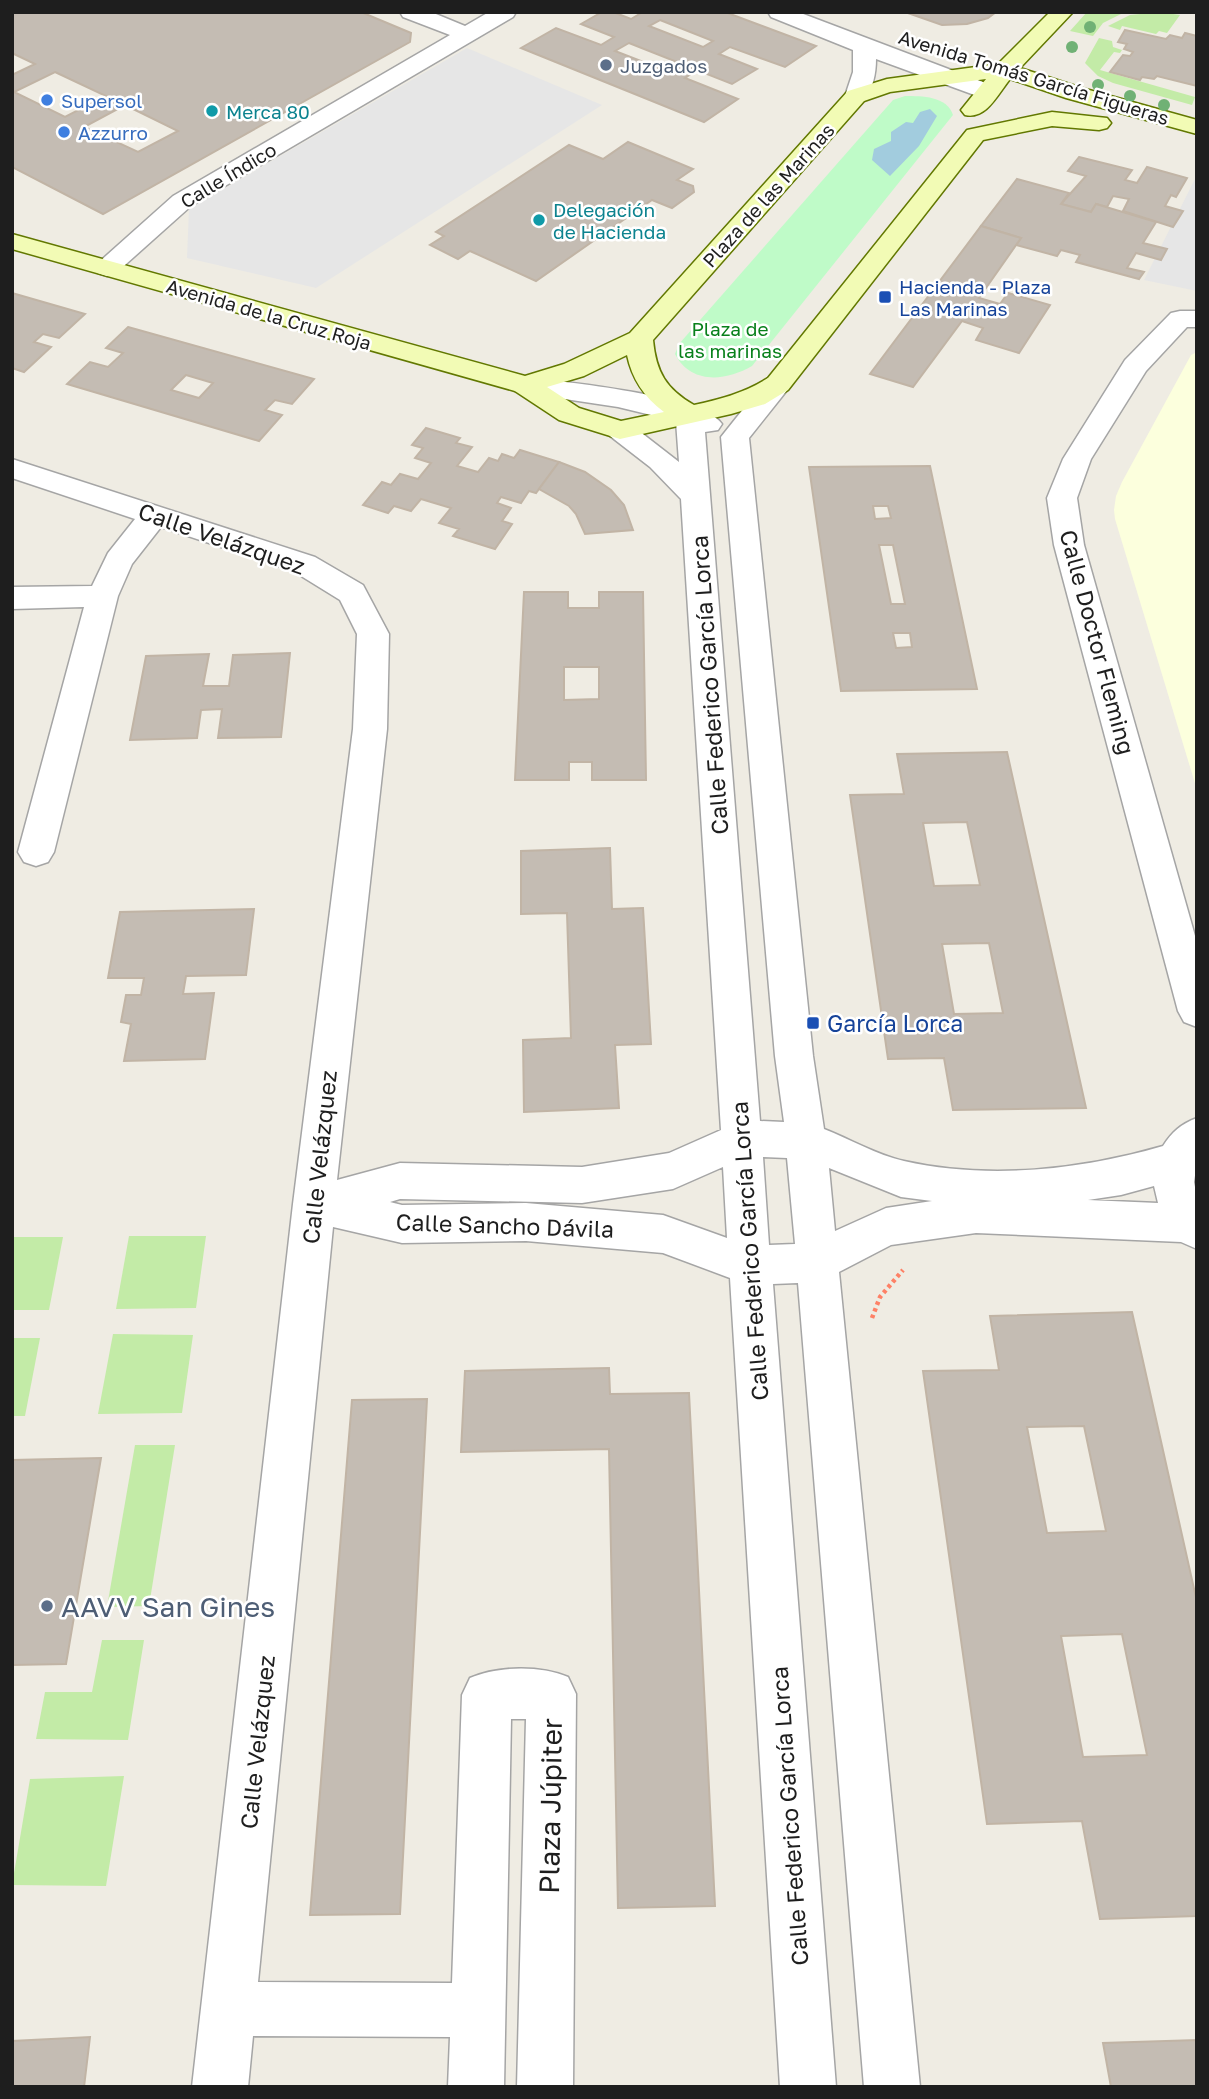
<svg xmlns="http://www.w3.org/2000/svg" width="1209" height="2099" viewBox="0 0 1209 2099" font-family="'Golos Text',sans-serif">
	<rect width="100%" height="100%" fill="#efece3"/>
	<path fill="#fcffdd" d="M1197 352V790L1115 519 1114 510 1116 496 1122 482 1191 355Z"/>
	<g fill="#c3eba7">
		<path d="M1087 12H1125L1103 23 1093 36 1070 31Z"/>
		<path d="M1160 12 1180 15 1167 33 1159 31 1156 34 1122 26 1120 30 1108 26 1130 15Z"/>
		<path d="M1099 38 1112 41 1113 47 1122 50 1120 53 1114 52 1100 70 1195 97 1192 105 1113 83 1098 76 1085 63Z"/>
		<path d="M129 1236H206L196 1308 116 1309Z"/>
		<path d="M12 1237H63L49 1310H12Z"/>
		<path d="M113 1334 193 1335 182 1413 98 1414Z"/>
		<path d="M12 1338H40L25 1416H12Z"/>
		<path d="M135 1445H175L149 1606 107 1607Z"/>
		<path d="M102 1640H144L128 1740 36 1739 45 1692H92Z"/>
		<path d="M124 1776 106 1886 12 1885 30 1779Z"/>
	</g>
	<path fill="#bffbc8" d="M905 96C922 96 947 96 953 115L752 366C726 381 691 385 675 354L679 344 893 100Z"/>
	<g fill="#e6e6e6">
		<path d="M467 48 602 105 316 288 187 258 189 209Z"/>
		<path d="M1197 175V291L1144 280Z"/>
	</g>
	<path fill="#a2ccde" d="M930 109 937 116 919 146 890 176 872 160 874 149 891 141V132L906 122 913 123 920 112Z"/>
	<g fill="#c4bcb3" stroke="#c1b4a5" stroke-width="2" fill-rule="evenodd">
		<path d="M12 12H361L411 33 410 42 103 214 12 167V75L35 64 12 53ZM55 72 106 96 65 117 14 92ZM125 105 178 131 138 152 84 127Z"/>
		<path d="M602 12H613L631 19 641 13 638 12H725L816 46 785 67 730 47 719 54 757 69 732 84 697 70 685 78 738 99 704 122 521 48 556 28 601 45 614 37 581 24ZM660 20 713 41 703 47 649 26ZM629 43 677 62 664 70 615 51Z"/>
		<path d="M905 12H996L988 18 967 24 942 25Z"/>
		<path d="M1125 30 1166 39 1170 35 1182 38 1185 33 1197 36V86L1157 76 1154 79 1142 77 1140 80 1110 72 1123 55 1130 56 1133 52 1124 49 1127 44 1118 42Z"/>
		<path d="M628 142 693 169 677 180 693 186 694 192 672 208 652 200 536 281 470 251 458 259 430 245 444 236 436 232 569 145 603 159Z"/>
		<path d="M1079 157 1132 170 1125 180 1137 183 1147 167 1187 178 1176 197 1171 195 1165 206 1183 211 1173 227 1123 211 1129 199 1113 196 1107 207 1096 204 1091 212 1061 204 1086 176 1068 171Z"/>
		<path d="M1017 179 1069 193 1061 204 1091 212 1096 204 1156 222 1143 243 1167 249 1161 260 1136 253 1127 268 1144 272 1139 279 1076 262 1080 255 1061 250 1057 256 1016 245 1021 238 981 226Z"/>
		<path d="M981 226 1021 238 979 298 1000 304 1008 293 1050 305 1019 353 976 340 983 328 962 321 913 387 870 374Z"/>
		<path d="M12 293 85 314 59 338 43 334 34 342 51 347 24 372 12 368Z"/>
		<path d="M128 327 314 379 292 404 275 400 265 410 282 415 259 441 67 384 90 362 108 367 123 353 106 348ZM186 375 213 383 199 398 171 390Z"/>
		<path d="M426 428 460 438 456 443 472 447 457 466 478 472 489 458 498 461 502 454 514 458 520 450 559 462 536 493 529 491 521 503 501 497 497 503 511 508 502 521 512 524 495 549 453 536 459 529 439 523 451 508 421 499 411 511 394 506 388 513 363 505 382 482 391 485 400 474 418 479 431 463 415 458 423 448 412 445Z"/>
		<path d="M559 462 585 472 611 490 624 505 633 530 585 534 576 514 569 506 539 489Z"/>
		<path d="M930 466 977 689 841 691 809 467ZM873 506H888L891 518 875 519ZM879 545H893L905 604H891ZM893 633H910L912 647 896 648Z"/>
		<path d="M524 592H568V608H599V592H643L646 780H592V762H569V780H515ZM564 667H599V699L564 700Z"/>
		<path d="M290 653 281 737 218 738 222 709 201 710 197 738 130 740 146 656 209 654 203 686H229L233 655Z"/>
		<path d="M1007 752 1086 1108 953 1110 944 1058 888 1059 850 795 904 794 897 754ZM967 822 980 885 934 886 923 823ZM989 943 1003 1013 954 1014 942 944Z"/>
		<path d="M610 848 612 909 643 908 651 1044 615 1045 619 1108 524 1112 523 1040 571 1038 567 913 521 914V851Z"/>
		<path d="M254 909 246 975 186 976 183 994 214 993 205 1059 124 1061 131 1024 121 1022 126 995H141L144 978H108L120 912Z"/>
		<path d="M1132 1312 1197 1602V1916L1100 1919 1082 1821 987 1824 923 1371 999 1370 990 1316ZM1084 1426 1106 1531 1047 1533 1027 1427ZM1122 1634 1147 1755 1083 1757 1061 1636Z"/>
		<path d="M609 1368 610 1394 689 1393 715 1906 618 1908 609 1449 461 1452 465 1371Z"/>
		<path d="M427 1399 400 1914 310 1915 352 1400Z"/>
		<path d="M101 1458 66 1664 12 1665V1460Z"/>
		<path d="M90 2037 84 2087H12V2041Z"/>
		<path d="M1197 2040V2087H1111L1103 2043Z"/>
	</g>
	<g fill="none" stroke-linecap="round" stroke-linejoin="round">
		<g stroke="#a5a5a5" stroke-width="3">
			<g id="minor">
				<path d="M400 12H431L465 26 489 12H516L513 17 191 206 116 273 107 276 98 273 94 268 98 263 173 196 450 35 403 17Z"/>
				<path d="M768 12H798L996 87 999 92 996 97H980L876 59C876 74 873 88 864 101H848L845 96 853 72V50L771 17Z"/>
				<path d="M1180 311H1197V327H1187L1146 371 1091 459 1077 498 1084 545 1197 943V1027L1184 1022 1178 1011 1054 545 1047 498 1063 459 1125 360 1171 313Z"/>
				<path d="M778 376 788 378 792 384 749 438 813 1056 824 1129C850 1139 877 1155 904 1161 988 1180 1081 1170 1163 1146 1172 1132 1181 1124 1197 1118V1163L1194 1182 1197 1197V1249L1181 1242 976 1233 891 1245 839 1272 920 2087H864L798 1283 773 1284 836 2087H780L730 1278 663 1253 526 1241 402 1243 333 1227 258 1982 452 1983 462 1695 470 1678C498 1666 540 1665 568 1677L576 1694 573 2087H517L526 1719H511L504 2087H448L450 2037 253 2036 248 2087H192L293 1204 353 729 357 634 340 600 293 571 161 527 132 564 118 596 54 852 48 862 36 866 24 862 18 852 84 607 12 609V587L92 586 108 553 135 519 12 478V459L315 557 363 585 389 634 387 729 337 1180 400 1163 582 1167 669 1153 721 1130 681 499 650 467 610 436 606 430 610 424 620 421 630 424 679 462 676 421 618 407 525 393 515 391 511 385 515 379 525 377C563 382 703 395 722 424L718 430 705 432 760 1121 784 1122 775 1056 721 437 768 378ZM763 1157 787 1158 795 1244 769 1245ZM723 1167 727 1238 663 1215 526 1203 402 1205 390 1202 400 1199 582 1203 673 1189ZM829 1168 901 1197 932 1201 886 1208 835 1231ZM1154 1186 1158 1203 1088 1200 1121 1195Z"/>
			</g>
		</g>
		<g stroke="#627801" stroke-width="3">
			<path id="secondary" d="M1050 12H1073L1020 68 1082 88 1197 120V134L1066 98 1010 79C998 94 986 120 965 115L961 110 986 79 890 92 864 101 653 340C656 372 666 389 694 405 721 399 744 393 768 378L967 130 1052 112 1107 118 1111 123 1107 128 1099 130 1052 126 983 140 788 390 765 404 731 414 620 439 559 420 515 391 12 249V234L525 376 564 364 630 333 848 91 887 79 998 64ZM627 355C632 379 644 397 664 412L621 421 579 408 547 387 584 376Z"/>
		</g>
		<path stroke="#fe8166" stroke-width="4.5" stroke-dasharray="3.5 3.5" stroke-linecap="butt" d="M872 1318 880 1297 903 1270"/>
		<use href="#minor" fill="#fff" fill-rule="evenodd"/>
		<use href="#secondary" fill="#f2fbb5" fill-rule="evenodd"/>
	</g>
	<g fill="#70b175">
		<circle cx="1090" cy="27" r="6"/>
		<circle cx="1072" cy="47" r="6"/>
		<circle cx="1098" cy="85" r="6"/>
		<circle cx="1130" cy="96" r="6"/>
		<circle cx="1164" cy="105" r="6"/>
	</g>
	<g fill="#5c6f8a" stroke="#fff" stroke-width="2.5">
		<circle cx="606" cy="65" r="7"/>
		<circle cx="47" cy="1606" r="7"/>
	</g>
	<g fill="#3f7fe0" stroke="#fff" stroke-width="2.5">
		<circle cx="47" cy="100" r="7"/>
		<circle cx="64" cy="132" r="7"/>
	</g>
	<g fill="#0f9aa8" stroke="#fff" stroke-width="2.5">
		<circle cx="212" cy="111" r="7"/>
		<circle cx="539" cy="220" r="7"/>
	</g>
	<g fill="#1a4fb4" stroke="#fff" stroke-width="2.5">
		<rect x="878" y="290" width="14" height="14" rx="3.5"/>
		<rect x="806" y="1016" width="14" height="14" rx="3.5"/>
	</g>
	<g text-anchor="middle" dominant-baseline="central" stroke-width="5" stroke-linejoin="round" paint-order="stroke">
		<g font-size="19" fill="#4e5e75" stroke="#fff" text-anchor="start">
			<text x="620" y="65">Juzgados</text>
		</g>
		<g font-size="19" fill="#1e1e1e" stroke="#fff">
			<text transform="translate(1034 77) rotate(17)">Avenida Tomás García Figueras</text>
			<text transform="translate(228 175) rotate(-31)">Calle Índico</text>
			<text transform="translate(768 195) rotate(-48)">Plaza de las Marinas</text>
			<text transform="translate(269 314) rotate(16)">Avenida de la Cruz Roja</text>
		</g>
		<g font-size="19" fill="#366cbe" stroke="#fff" text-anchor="start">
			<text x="61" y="100">Supersol</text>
			<text x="78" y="132">Azzurro</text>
		</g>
		<g font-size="19" fill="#0d838f" stroke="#fff" text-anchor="start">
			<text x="226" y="111">Merca 80</text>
			<text x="553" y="209">Delegación<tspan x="553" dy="22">de Hacienda</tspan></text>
		</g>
		<g font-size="19" fill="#164399" stroke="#fff" text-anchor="start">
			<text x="899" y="286">Hacienda - Plaza<tspan x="899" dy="22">Las Marinas</tspan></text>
		</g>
		<g font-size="19" fill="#08801b" stroke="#fff">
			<text x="730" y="328">Plaza de<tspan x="730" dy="22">las marinas</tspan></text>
		</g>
		<g font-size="23" fill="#1e1e1e" stroke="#fff">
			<text transform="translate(222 538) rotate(19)">Calle Velázquez</text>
			<text transform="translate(1098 642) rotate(75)">Calle Doctor Fleming</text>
			<text transform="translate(709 685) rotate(-94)">Calle Federico García Lorca</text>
			<text transform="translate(319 1157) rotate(-84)">Calle Velázquez</text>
			<text transform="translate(505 1225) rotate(2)">Calle Sancho Dávila</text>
			<text transform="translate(749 1251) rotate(-94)">Calle Federico García Lorca</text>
			<text transform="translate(257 1742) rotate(-84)">Calle Velázquez</text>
			<text transform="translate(789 1816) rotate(-94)">Calle Federico García Lorca</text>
		</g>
		<g font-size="23" fill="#164399" stroke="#fff" text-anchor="start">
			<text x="827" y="1023">García Lorca</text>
		</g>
		<g font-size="28" fill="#4e5e75" stroke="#fff" text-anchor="start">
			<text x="61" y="1606">AAVV San Gines</text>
		</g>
		<g font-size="28" fill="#1e1e1e" stroke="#fff">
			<text transform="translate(550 1806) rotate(-89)">Plaza Júpiter</text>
		</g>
	</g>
	<rect width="1209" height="2099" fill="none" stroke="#1e1e1e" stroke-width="28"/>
</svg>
